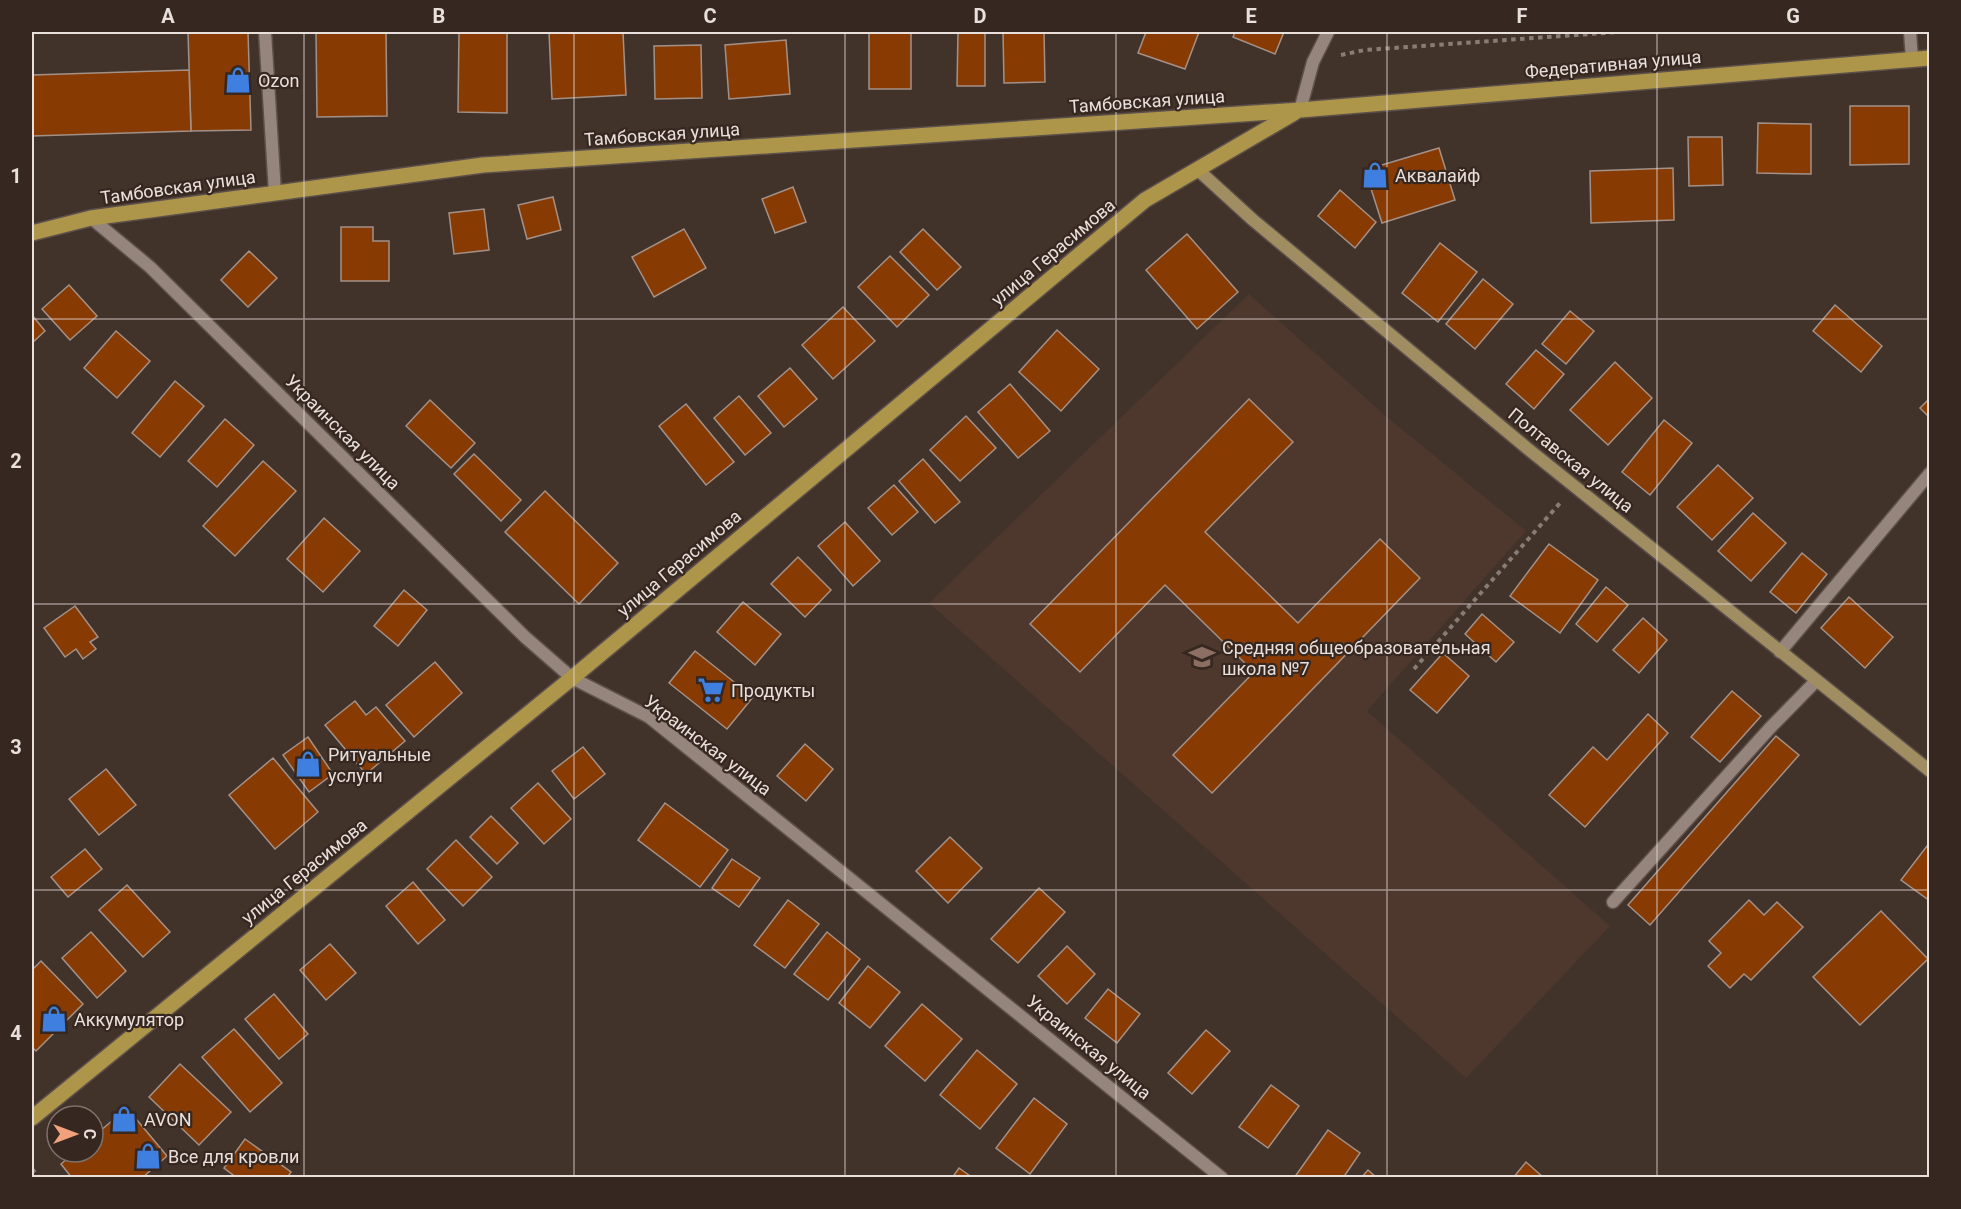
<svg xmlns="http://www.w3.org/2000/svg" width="1961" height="1209" viewBox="0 0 1961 1209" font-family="Roboto,sans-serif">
	<rect width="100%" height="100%" fill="#41322a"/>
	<path fill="#4e382d" d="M1249 294 1386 416 1526 531 1367 711 1610 926 1466 1078 929 603Z"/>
	<g fill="#873b03" stroke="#a39188" stroke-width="1.5">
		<path d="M188 32H248L251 130 191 131Z"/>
		<path d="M316 32H386L387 116 317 117Z"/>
		<path d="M459 32H507V113L458 112Z"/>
		<path d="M549 32H623L626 95 552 99Z"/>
		<rect x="869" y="32" width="42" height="57"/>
		<path d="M958 32H985V86H957Z"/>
		<path d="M1003 32H1044L1045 82 1004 83Z"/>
		<path d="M1146 32H1199L1185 69 1138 53Z"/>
		<path d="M1235 32H1284L1275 54 1233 37Z"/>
		<path d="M786 40 790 94 729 99 725 45Z"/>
		<path d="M701 45 702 98 655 99 654 46Z"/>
		<path d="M189 70 191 131 32 136V75Z"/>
		<path d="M1850 106H1909V164L1850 165Z"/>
		<path d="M1758 123 1811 124V174L1757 173Z"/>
		<path d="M1688 137H1722L1723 185 1689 186Z"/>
		<path d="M1439 148 1455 200 1382 223 1365 170Z"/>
		<path d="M1673 168 1674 220 1591 223 1590 171Z"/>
		<path d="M793 187 806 222 775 233 762 199Z"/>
		<path d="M1340 190 1376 222 1355 248 1318 216Z"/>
		<path d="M553 197 561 230 527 239 518 205Z"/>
		<path d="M484 209 489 250 454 254 449 213Z"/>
		<path d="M341 227H373V241H389V281H341Z"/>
		<path d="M684 229 706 268 654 297 632 257Z"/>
		<path d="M923 229 961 267 937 290 900 252Z"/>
		<path d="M1187 234 1238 292 1197 329 1146 270Z"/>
		<path d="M1440 243 1477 272 1438 322 1402 293Z"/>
		<path d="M249 251 277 278 248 307 221 280Z"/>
		<path d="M890 256 929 295 897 327 858 287Z"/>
		<path d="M1483 279 1513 304 1475 349 1446 324Z"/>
		<path d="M69 285 97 316 70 340 42 309Z"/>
		<path d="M1835 305 1882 346 1861 372 1813 331Z"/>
		<path d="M843 307 875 341 833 379 802 345Z"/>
		<path d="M1570 311 1594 331 1566 364 1542 344Z"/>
		<path d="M32 315 45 331 32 343Z"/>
		<path d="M1057 330 1099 369 1061 411 1019 372Z"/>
		<path d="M116 331 150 361 117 398 84 368Z"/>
		<path d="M1536 350 1564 374 1534 409 1506 384Z"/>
		<path d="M1615 362 1652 398 1608 445 1570 410Z"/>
		<path d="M790 368 817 399 784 427 758 396Z"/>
		<path d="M175 381 204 406 160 457 132 433Z"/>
		<path d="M1010 384 1050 431 1018 458 978 412Z"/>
		<path d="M739 396 771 433 745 455 714 418Z"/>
		<path d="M1930 398V418L1920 408Z"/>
		<path d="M1249 399 1293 442 1205 532 1298 623 1380 539 1420 578 1212 793 1173 755 1254 672 1165 585 1080 672 1030 624Z"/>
		<path d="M430 400 475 443 451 468 406 426Z"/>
		<path d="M686 404 734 462 706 485 659 426Z"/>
		<path d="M966 416 996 448 960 481 930 450Z"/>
		<path d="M225 419 254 445 217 487 188 461Z"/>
		<path d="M1664 420 1692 443 1650 495 1622 472Z"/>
		<path d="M474 454 521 500 501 521 454 474Z"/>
		<path d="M923 459 960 502 935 523 899 481Z"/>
		<path d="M263 461 296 491 235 556 203 526Z"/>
		<path d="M1718 465 1753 498 1712 540 1677 507Z"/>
		<path d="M894 485 918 512 892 535 868 508Z"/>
		<path d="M545 491 618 563 579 604 505 532Z"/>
		<path d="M1753 513 1786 543 1751 581 1718 551Z"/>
		<path d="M324 518 360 551 323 592 287 559Z"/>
		<path d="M845 522 880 561 853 586 818 546Z"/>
		<path d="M1549 544 1598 580 1560 633 1510 596Z"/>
		<path d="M1802 553 1827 574 1796 613 1770 592Z"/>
		<path d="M798 557 831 590 805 617 771 584Z"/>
		<path d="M1606 587 1628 605 1597 642 1576 624Z"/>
		<path d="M404 590 427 610 398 646 374 626Z"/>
		<path d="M1849 597 1893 637 1865 668 1821 628Z"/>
		<path d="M743 602 781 634 755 665 717 632Z"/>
		<path d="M75 606 98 637 90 642 96 649 83 659 76 649 65 657 44 628Z"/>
		<path d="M1482 614 1514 642 1496 662 1465 634Z"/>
		<path d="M1643 618 1667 640 1639 673 1613 650Z"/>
		<path d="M695 651 753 697 727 729 669 683Z"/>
		<path d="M1443 653 1469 676 1437 713 1410 690Z"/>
		<path d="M435 662 462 693 414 737 386 705Z"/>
		<path d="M1732 691 1761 716 1720 762 1691 737Z"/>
		<path d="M355 701 366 715 376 707 405 741 366 774 325 725Z"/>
		<path d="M1648 714 1668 733 1585 827 1549 795 1593 747 1607 760Z"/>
		<path d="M1776 736 1799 755 1650 925 1628 905Z"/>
		<path d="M308 737 333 774 309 792 283 755Z"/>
		<path d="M805 744 833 769 806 801 777 776Z"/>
		<path d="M583 747 605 774 574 799 552 771Z"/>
		<path d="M273 758 318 812 275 849 229 795Z"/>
		<path d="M106 769 136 805 99 835 69 799Z"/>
		<path d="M538 783 571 819 544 844 511 808Z"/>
		<path d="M665 803 728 850 700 887 638 840Z"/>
		<path d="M491 816 518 843 497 864 470 837Z"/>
		<path d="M950 837 982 868 948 903 916 871Z"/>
		<path d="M456 840 492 877 463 906 427 869Z"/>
		<path d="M1927 846 1930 848V901L1901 880Z"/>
		<path d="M85 849 102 869 68 897 51 877Z"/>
		<path d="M732 859 760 878 739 907 712 888Z"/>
		<path d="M413 882 445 920 418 944 386 906Z"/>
		<path d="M127 885 170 932 143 957 99 910Z"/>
		<path d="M1039 888 1065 912 1018 963 991 939Z"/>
		<path d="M788 900 819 924 785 968 754 945Z"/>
		<path d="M1749 900 1764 915 1777 902 1803 927 1751 980 1744 974 1730 988 1708 966 1721 953 1709 941Z"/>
		<path d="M1881 911 1928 959 1860 1025 1813 977Z"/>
		<path d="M91 932 126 971 97 998 62 958Z"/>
		<path d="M827 932 860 959 828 1000 794 974Z"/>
		<path d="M330 944 356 973 326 1000 300 970Z"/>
		<path d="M1067 946 1095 974 1067 1004 1038 976Z"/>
		<path d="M41 961 83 1004 36 1051 32 1047V970Z"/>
		<path d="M868 966 900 992 870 1028 839 1003Z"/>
		<path d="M1108 989 1140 1014 1117 1043 1085 1018Z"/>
		<path d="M274 994 308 1034 279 1059 245 1019Z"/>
		<path d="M922 1004 962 1039 925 1081 885 1046Z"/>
		<path d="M234 1029 282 1083 250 1112 202 1057Z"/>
		<path d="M1206 1030 1230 1051 1192 1094 1168 1073Z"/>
		<path d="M977 1050 1017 1084 980 1129 940 1095Z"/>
		<path d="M180 1064 231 1112 199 1145 149 1097Z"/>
		<path d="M1271 1085 1299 1106 1268 1148 1239 1127Z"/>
		<path d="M1034 1098 1067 1124 1030 1174 996 1148Z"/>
		<path d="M127 1108 167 1156 142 1178H72L61 1164 75 1152H93V1137Z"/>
		<path d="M1328 1130 1360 1153 1343 1178H1294Z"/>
		<path d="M245 1139 291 1172 287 1178H237L224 1168Z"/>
		<path d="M1526 1162 1544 1178H1513Z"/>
		<path d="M959 1168 973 1178H952Z"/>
		<path d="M1368 1170 1377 1178H1361Z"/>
	</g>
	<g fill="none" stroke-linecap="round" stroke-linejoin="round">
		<g stroke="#5d504a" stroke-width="15">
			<g id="lane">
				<path d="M265 32 275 193"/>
				<path d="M1910 32 1912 59"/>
				<path d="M1780 652 1930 473"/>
				<path d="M1613 902 1770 728 1816 681"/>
			</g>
		</g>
		<g stroke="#5d504a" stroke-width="15">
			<g id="street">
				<path d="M1300 110 1313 62 1328 32"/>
				<path d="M91 218 150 267 525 637 572 678 649 717 1222 1178"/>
			</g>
		</g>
		<g stroke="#5d504a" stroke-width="15">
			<path id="secondary" d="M1197 169 1253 220 1528 449 1930 771"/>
		</g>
		<g stroke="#5d504a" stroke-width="18">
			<g id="primary">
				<path d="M32 233 91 218 483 165 1300 110 1930 58"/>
				<path d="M32 1118 572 678 1145 200 1294 113"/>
			</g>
		</g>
		<g stroke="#897c76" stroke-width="4" stroke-dasharray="4.5 4.5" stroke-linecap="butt">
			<path d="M1341 55 1365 50 1618 32"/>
			<path d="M1414 669 1560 503"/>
			<path d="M32 1169 40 1178"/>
		</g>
		<use href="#lane" stroke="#96857c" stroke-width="12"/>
		<use href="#street" stroke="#96857c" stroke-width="12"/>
		<use href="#secondary" stroke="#a18d62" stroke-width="12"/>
		<use href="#primary" stroke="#ad9549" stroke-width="15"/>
	</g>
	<path fill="none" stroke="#e9dfdb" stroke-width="1.5" stroke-opacity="0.55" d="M304 32V1178M574 32V1178M845 32V1178M1116 32V1178M1387 32V1178M1657 32V1178M32 319H1930M32 604H1930M32 890H1930"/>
	<defs>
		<g id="shop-bare" transform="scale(2.07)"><path d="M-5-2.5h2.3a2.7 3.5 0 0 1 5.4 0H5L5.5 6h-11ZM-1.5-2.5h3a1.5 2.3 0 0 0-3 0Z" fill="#3f7fe0" stroke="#362820" stroke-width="2.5" paint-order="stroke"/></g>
		<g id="school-bare" transform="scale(2.07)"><path d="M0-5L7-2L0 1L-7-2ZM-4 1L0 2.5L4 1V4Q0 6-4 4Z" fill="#8d6e63" stroke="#362820" stroke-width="2.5" paint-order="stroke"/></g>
		<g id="supermarket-bare" transform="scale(2.07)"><path d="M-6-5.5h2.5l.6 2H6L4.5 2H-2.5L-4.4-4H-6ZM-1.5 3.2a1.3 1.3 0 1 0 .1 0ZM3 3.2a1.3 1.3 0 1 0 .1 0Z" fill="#3f7fe0" stroke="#362820" stroke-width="2.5" paint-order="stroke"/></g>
	</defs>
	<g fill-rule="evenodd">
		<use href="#shop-bare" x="238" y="80"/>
		<use href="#shop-bare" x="1375" y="175"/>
		<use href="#school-bare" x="1202" y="657"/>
		<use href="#supermarket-bare" x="711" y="690"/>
		<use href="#shop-bare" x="308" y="764"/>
		<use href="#shop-bare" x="54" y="1019"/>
		<use href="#shop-bare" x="124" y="1119"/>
		<use href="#shop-bare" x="148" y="1156"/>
	</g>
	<g text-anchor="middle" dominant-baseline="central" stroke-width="4.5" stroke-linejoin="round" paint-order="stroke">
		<g font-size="18" fill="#e9dfdb" stroke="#362820">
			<text transform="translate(1613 64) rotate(-5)">Федеративная улица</text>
			<text transform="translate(1147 101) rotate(-4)">Тамбовская улица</text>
			<text transform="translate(662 134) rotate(-4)">Тамбовская улица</text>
			<text transform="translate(178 187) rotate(-8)">Тамбовская улица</text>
			<text transform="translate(1053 252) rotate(-40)">улица Герасимова</text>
			<text transform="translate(343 432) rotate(45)">Украинская улица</text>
			<text transform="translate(1571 460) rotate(39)">Полтавская улица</text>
			<text transform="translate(679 563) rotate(-40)">улица Герасимова</text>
			<text transform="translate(708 745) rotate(37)">Украинская улица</text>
			<text transform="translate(304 871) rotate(-39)">улица Герасимова</text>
			<text transform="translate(1089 1047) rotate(39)">Украинская улица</text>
		</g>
		<g font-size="18" fill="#e9dfdb" stroke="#362820" text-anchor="start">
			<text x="258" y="80">Ozon</text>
			<text x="1395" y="175">Аквалайф</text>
			<text x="1222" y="647">Средняя общеобразовательная<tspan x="1222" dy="21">школа №7</tspan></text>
			<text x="731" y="690">Продукты</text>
			<text x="328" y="754">Ритуальные<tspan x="328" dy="21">услуги</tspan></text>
			<text x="74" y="1019">Аккумулятор</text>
			<text x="144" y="1119">AVON</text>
			<text x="168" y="1156">Все для кровли</text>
		</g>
	</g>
	<rect width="1961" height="1209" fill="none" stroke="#362820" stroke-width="66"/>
	<g transform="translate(75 1134) rotate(90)"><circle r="28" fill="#362820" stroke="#7e716b" stroke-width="1.5"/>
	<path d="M0-4.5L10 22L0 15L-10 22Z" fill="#f1a17b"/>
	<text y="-9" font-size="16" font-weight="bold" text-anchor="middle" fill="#e9dfdb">С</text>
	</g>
	<rect x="33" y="33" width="1895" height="1143" fill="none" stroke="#e9dfdb" stroke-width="2"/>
	<g font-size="20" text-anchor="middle" font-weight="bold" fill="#e9dfdb">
		<text x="168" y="23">A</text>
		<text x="439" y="23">B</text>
		<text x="710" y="23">C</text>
		<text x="980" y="23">D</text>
		<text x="1251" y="23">E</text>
		<text x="1522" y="23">F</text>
		<text x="1793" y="23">G</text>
		<text x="16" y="183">1</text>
		<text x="16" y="468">2</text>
		<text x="16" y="754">3</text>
		<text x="16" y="1040">4</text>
	</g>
</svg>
